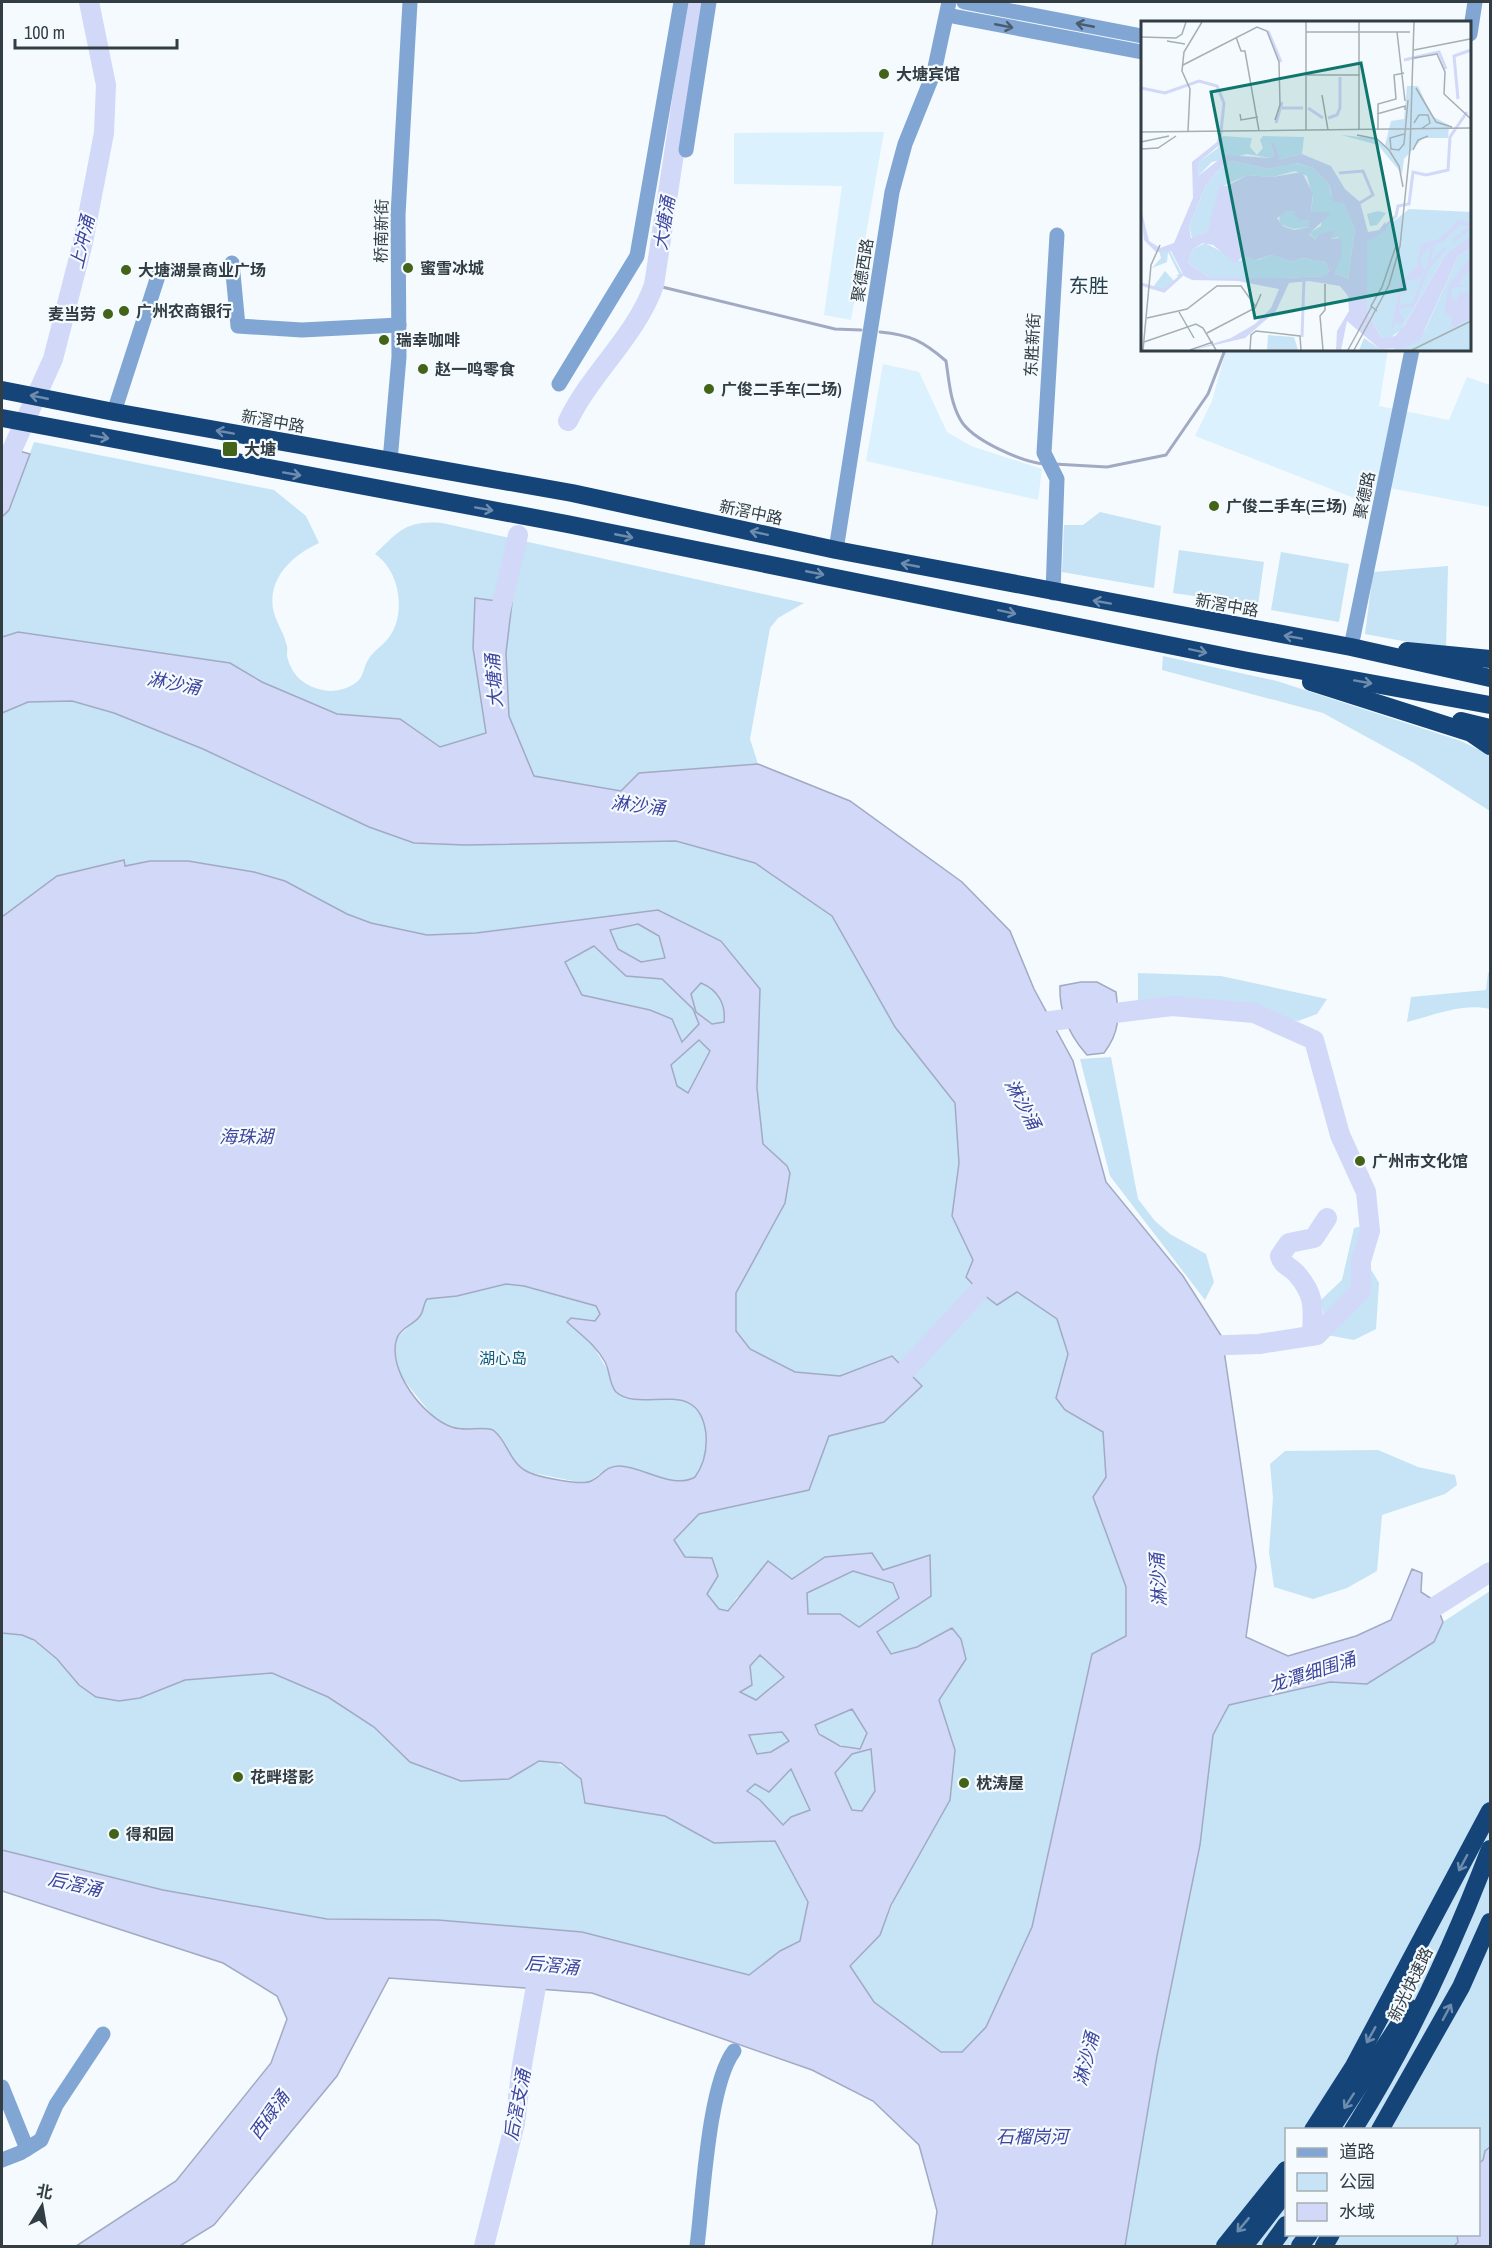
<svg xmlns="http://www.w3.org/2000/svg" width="1492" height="2248" viewBox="0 0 1492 2248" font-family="'Archivo Narrow','Noto Sans SC',sans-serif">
	<rect width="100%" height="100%" fill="#f4fafd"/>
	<g fill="#dbf1fe">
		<path d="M884 132 851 320 824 315 842 186 734 184V133Z"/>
		<path d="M1226 350H1388L1379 406 1449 420 1467 377 1490 385V507L1368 484 1364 502 1195 436 1212 401Z"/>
		<path d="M883 364 919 372 947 432 971 446 1042 469 1038 500 866 461Z"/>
	</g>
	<g fill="#c6e4f6" fill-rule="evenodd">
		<path d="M34 442 274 490 306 516 319 543C293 555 268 577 273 609 276 623 283 631 286 643 288 647 287 652 287 656 292 678 308 689 330 691 340 691 352 687 359 680 364 674 364 666 368 660 373 651 384 645 390 636 406 612 400 571 375 554 399 531 406 520 442 523L804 603 778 618 770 628 750 739 758 764 639 773 621 791 534 776 509 716 506 653 512 603 475 598 473 648 486 733 440 747 400 719 337 714 262 682 230 663 18 632 2 637V517L9 510Z"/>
		<path d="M1100 512 1161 526 1154 588 1062 572 1064 525H1083Z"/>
		<path d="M1179 550 1264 562 1258 605 1173 593Z"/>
		<path d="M1281 552 1349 564 1339 622 1271 610Z"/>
		<path d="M1448 566 1446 649 1365 634 1373 572Z"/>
		<path d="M1163 656 1277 681 1461 741 1490 755V811L1416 764 1323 713 1162 670Z"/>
		<path d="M72 701 114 713 203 749 369 827 414 843 465 845 676 841 755 863 832 916 895 1027 955 1103 959 1163 952 1216 974 1260 1057 1319 1068 1354 1056 1398 1065 1410 1103 1431 1106 1477 1093 1497 1126 1587V1636L1092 1654 1032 1927 986 2028 962 2053 941 2052 874 2002 850 1966 880 1935 955 1750 939 1700 966 1659 952 1628 917 1647 891 1654 877 1632 931 1596 930 1556 883 1570 825 1557 792 1579 737 1597 728 1611 719 1609 707 1594 718 1576 685 1557 674 1540 699 1514 809 1490 829 1436 884 1422 892 1356 840 1376 795 1372 750 1349 736 1331V1293L785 1203 763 1145 757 1107 760 989 722 941 658 910 476 933 427 935 371 923 347 914 285 881 254 872 188 861H150L125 866 124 860 57 876 2 917V713L28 702Z"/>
		<path d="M638 924 659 936 666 958 641 962 618 949 610 930Z"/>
		<path d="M594 946 626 976 662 979 693 1009 699 1024 682 1042 650 1010 582 995 565 962Z"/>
		<path d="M1490 972V1009C1461 1003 1436 1015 1407 1022L1411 997 1486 990 1488 973Z"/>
		<path d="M1138 973 1221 976 1327 999 1317 1014 1298 1021 1231 1005 1138 1000Z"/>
		<path d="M701 983C718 990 726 1004 724 1022L712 1024 696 1012 691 994Z"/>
		<path d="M699 1040 710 1051 689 1093 677 1087 671 1065Z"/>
		<path d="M1111 1057 1138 1199 1155 1221 1170 1234 1206 1254 1214 1282 1205 1300 1110 1176 1080 1059Z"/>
		<path d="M1377 1223 1369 1266 1379 1283 1376 1329 1354 1340 1327 1335 1321 1300 1342 1280 1354 1228Z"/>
		<path d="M506 1284 524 1286 596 1306 600 1314 595 1321 567 1322 589 1339 623 1396C654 1406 700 1383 706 1433 707 1449 704 1465 695 1478L687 1481 599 1474 590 1482 583 1483 528 1472 514 1462 488 1429 463 1430 436 1420 402 1378 395 1353 397 1338 421 1314 427 1299 457 1296Z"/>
		<path d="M1378 1450 1418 1467 1455 1475 1457 1485 1445 1494 1382 1515 1377 1571 1347 1588 1313 1599 1274 1587 1269 1552 1273 1498 1270 1464 1285 1451Z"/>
		<path d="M853 1571 893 1583 899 1598 858 1627 840 1614H808L807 1593Z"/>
		<path d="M1490 1591V2246H1125L1157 2056 1200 1845 1213 1735 1229 1705 1330 1682 1367 1684 1434 1642 1443 1622ZM1286 2130H1478V2234H1286Z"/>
		<path d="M2 1633C31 1631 37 1647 59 1660 85 1674 113 1685 140 1698L185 1680 272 1673 328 1697 374 1727 410 1762 509 1779C543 1758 548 1753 581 1779L585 1803 665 1816 714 1843 775 1841 808 1902 800 1941 780 1951 749 1975 582 1932 438 1920 327 1919 163 1890 2 1850Z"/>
		<path d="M760 1655 784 1677 757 1700 739 1692 752 1685 750 1666Z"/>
		<path d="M852 1708 867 1733 860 1749C843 1746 822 1742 815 1725Z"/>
		<path d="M782 1732 789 1741 771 1752 757 1754 749 1735Z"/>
		<path d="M872 1749 875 1791 862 1811 852 1810 835 1773 852 1754Z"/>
		<path d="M791 1769 811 1811 791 1817 783 1825 760 1800 746 1791 755 1784 769 1792Z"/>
	</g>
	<g fill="#d1d8f8" stroke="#a1aac2" stroke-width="1.5" fill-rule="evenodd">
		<path d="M2 446 30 454 9 510 2 517Z"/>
		<path d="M475 598 512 603 506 653 509 716 534 776 621 791 639 773 758 764 850 801 962 882 1010 931 1034 989 1073 1061 1106 1182 1183 1276 1222 1337 1256 1567 1246 1637 1288 1656 1356 1636 1391 1620 1412 1569 1422 1573 1421 1592 1435 1601 1443 1622 1434 1642 1367 1684 1330 1682 1229 1705 1213 1735 1200 1845 1157 2056 1125 2246H932L937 2211 919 2145 873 2101 812 2070 592 1993 389 1978 337 2076 214 2225 180 2246H76L176 2181 271 2063 287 2019 277 1996 223 1963 2 1891V1850L163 1890 327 1919 438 1920 582 1932 749 1975 780 1951 800 1941 808 1902 775 1841 714 1843 665 1816 585 1803 581 1779 561 1763 539 1761 509 1779 461 1781 410 1762 374 1727 328 1697 272 1673 185 1680 140 1698 119 1701 96 1697 79 1685 57 1659 34 1640 22 1635 2 1633V917L57 876 124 860 125 866 150 861H188L254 872 285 881 347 914 371 923 427 935 476 933 658 910 721 941 760 989 757 1088 763 1144 787 1166 790 1173 785 1203 736 1293V1331L750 1349 795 1372 840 1376 892 1356 922 1386 884 1422 829 1436 809 1490 699 1514 674 1540 685 1557 712 1558 718 1576 707 1594 719 1609 728 1611 768 1561 792 1579 825 1557 872 1553 883 1570 930 1555 931 1596 877 1632 891 1654 917 1647 952 1628 961 1639 966 1659 939 1700 955 1750 950 1800 891 1905 880 1935 850 1966 874 2002 941 2052H962L986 2027 1032 1927 1092 1654 1126 1636V1587L1093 1497 1106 1477 1103 1432 1065 1410 1056 1398 1068 1354 1057 1319 1017 1292 997 1305 979 1291 966 1277 973 1260 952 1216 959 1163 955 1103 895 1027 832 916 755 863 676 841 465 845 414 843 369 827 203 749 114 713 72 701 28 702 2 713V637L18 632 230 663 262 682 337 714 400 719 440 747 486 733 473 648ZM638 924 659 936 665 958 641 962 618 949 610 930ZM594 946 626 976 662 979 693 1009 699 1024 682 1042 672 1019 650 1010 582 995 565 962ZM701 983C718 990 726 1004 724 1022L712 1024 696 1012 691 994ZM699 1040 710 1051 688 1093 677 1086 671 1065ZM506 1284 524 1286 596 1306 600 1314 595 1321 571 1318 567 1322C581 1335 595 1344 605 1362 610 1371 609 1384 616 1392 642 1415 699 1374 706 1434 707 1449 704 1465 695 1477 673 1490 642 1466 619 1466 605 1466 602 1476 591 1481 582 1486 538 1477 528 1472 509 1463 508 1441 493 1430 480 1426 466 1432 452 1427 424 1418 386 1369 397 1338 401 1327 414 1325 420 1316 424 1311 423 1304 427 1299L457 1296ZM853 1571 893 1583 899 1598 859 1627 840 1614H808L807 1593ZM760 1655 784 1677 756 1700 740 1692 752 1685 750 1666ZM852 1709 867 1733 860 1749 840 1746 819 1734 815 1725ZM782 1732 789 1741 771 1752 757 1754 749 1735ZM871 1749 875 1791 862 1811 852 1810 835 1773 852 1754ZM791 1769 810 1810 791 1817 783 1825 760 1800 747 1791 755 1784 769 1792Z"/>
		<path d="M1081 982H1097L1116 992C1119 1017 1120 1032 1104 1053L1087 1055C1070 1036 1059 1012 1060 986Z"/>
		<path d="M1490 2147V2246H1454L1458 2242 1457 2235 1478 2234 1479 2163 1483 2160 1485 2151Z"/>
	</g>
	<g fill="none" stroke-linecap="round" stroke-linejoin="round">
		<g stroke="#a1aac2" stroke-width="3">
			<path d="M654 285 835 329 861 330"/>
			<path d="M880 332C911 335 923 341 946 361 949 380 950 401 960 419 971 440 1022 462 1045 464"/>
			<path d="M1054 464 1107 467 1166 455 1208 394 1225 350"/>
		</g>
		<g stroke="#d1d8f8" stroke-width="20">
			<path d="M568 421C591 373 636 336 654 285L697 2"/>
			<path d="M2 472 53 359 83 242 104 133 106 85 89 2"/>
			<path d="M497 626 518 535"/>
			<path d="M1026 1024 1172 1006 1254 1013 1314 1040 1340 1135 1366 1192 1370 1231 1361 1261V1290L1317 1335 1259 1344 1197 1346"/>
			<path d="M1312 1336C1313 1308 1316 1296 1296 1273 1289 1266 1282 1265 1280 1256L1289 1243 1314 1238 1327 1218"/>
			<path d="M906 1370 979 1291"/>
			<path d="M1414 1620 1490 1572"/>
			<path d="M484 2246 515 2123 522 2065 540 1964"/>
		</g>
		<g stroke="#81a6d3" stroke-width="15">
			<path d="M964 2 1142 36"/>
			<path d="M947 15 1142 52"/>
			<path d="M1470 34 1475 2"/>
			<path d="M686 150 709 2"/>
			<path d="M232 263 238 326 302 330 399 325"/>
			<path d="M559 384 637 256 681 2"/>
			<path d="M114 412 159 273"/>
			<path d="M390 461 399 357 398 215 410 2"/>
			<path d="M836 550 892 192 905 144 934 72 949 2"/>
			<path d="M1053 593 1057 479 1044 453 1057 235"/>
			<path d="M1351 647 1412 350"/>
			<path d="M2 2087 27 2149"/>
			<path d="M2 2160 20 2153 41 2140 56 2105 103 2034"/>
			<path d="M697 2246C703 2200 708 2085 734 2051"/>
		</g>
		<g stroke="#154479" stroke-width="18">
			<path d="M2 390 114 412 572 493 836 550 1351 647 1490 678"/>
			<path d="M2 418 567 524 1243 660 1490 705"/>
			<path d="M1407 651 1490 659"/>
			<path d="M1311 682 1471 733 1490 746"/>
			<path d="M1461 721 1490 728"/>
			<path d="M1313 2130 1354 2066 1490 1811"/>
			<path d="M1330 2130 1410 2008"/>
			<path d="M1353 2130C1409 2041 1453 1946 1490 1849"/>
			<path d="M1380 2130 1461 1987 1490 1922"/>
			<path d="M1225 2246 1286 2170"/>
			<path d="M1244 2246 1286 2192"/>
			<path d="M1271 2246 1286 2225"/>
			<path d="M1300 2246 1309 2234"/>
			<path d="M1324 2246 1331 2234"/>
		</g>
	</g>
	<defs><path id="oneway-shaft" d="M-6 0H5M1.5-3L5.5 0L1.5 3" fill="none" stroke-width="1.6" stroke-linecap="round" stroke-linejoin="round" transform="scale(1.5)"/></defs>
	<g stroke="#4a5d6f">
		<use href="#oneway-shaft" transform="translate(1085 25) rotate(-169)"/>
		<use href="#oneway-shaft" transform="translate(1004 26) rotate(11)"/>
	</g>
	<g stroke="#6e8dae">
		<use href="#oneway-shaft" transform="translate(39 397) rotate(-169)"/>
		<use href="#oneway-shaft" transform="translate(225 432) rotate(-170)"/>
		<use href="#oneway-shaft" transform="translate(100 437) rotate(10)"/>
		<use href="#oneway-shaft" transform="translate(292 474) rotate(10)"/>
		<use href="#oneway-shaft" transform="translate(484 509) rotate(10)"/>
		<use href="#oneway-shaft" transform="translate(759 533) rotate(-168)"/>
		<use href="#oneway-shaft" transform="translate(624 536) rotate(11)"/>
		<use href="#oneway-shaft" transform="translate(910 565) rotate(-169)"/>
		<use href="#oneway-shaft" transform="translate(815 573) rotate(11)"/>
		<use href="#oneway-shaft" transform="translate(1102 602) rotate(-170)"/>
		<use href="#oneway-shaft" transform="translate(1007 612) rotate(12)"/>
		<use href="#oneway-shaft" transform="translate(1293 637) rotate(-170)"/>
		<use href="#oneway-shaft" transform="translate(1198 651) rotate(12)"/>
		<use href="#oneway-shaft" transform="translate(1363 682) rotate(10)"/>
		<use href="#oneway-shaft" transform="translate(1463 1863) rotate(118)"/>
		<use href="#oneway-shaft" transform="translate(1447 2012) rotate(-62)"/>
		<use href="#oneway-shaft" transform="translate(1371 2035) rotate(119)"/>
		<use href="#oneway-shaft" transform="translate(1349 2101) rotate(123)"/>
		<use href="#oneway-shaft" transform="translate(1243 2225) rotate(130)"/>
	</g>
	<g fill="#426318" stroke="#f4fafd" stroke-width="2">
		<circle cx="884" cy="74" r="6"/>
		<circle cx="408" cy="268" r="6"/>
		<circle cx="126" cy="270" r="6"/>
		<circle cx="124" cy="311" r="6"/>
		<circle cx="108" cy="314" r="6"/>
		<circle cx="384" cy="340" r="6"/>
		<circle cx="423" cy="369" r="6"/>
		<circle cx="709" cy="389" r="6"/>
		<rect x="222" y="441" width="16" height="16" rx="3"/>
		<circle cx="1214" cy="506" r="6"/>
		<circle cx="1360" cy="1161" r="6"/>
		<circle cx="238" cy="1777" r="6"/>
		<circle cx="964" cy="1783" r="6"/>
		<circle cx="114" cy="1834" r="6"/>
	</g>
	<g text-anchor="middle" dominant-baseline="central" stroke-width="4.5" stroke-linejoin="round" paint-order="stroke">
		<g font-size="16" font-weight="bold" fill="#323e44" stroke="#f4fafd" text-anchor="start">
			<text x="896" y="74">大塘宾馆</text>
			<text x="420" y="268">蜜雪冰城</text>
			<text x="138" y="270">大塘湖景商业广场</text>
			<text x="136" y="311">广州农商银行</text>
			<text x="96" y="314" text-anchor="end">麦当劳</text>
			<text x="396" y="340">瑞幸咖啡</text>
			<text x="435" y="369">赵一鸣零食</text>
			<text x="721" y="389">广俊二手车(二场)</text>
			<text x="244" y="449">大塘</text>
			<text x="1226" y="506">广俊二手车(三场)</text>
			<text x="1372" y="1161">广州市文化馆</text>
			<text x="250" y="1777">花畔塔影</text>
			<text x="976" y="1783">枕涛屋</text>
			<text x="126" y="1834">得和园</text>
		</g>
		<g font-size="16" fill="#323e44" stroke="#f4fafd">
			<text transform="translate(381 231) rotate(-89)">桥南新街</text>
			<text transform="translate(862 270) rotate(-81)">聚德西路</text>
			<text transform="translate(1032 345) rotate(-87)">东胜新街</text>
			<text transform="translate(273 421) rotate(10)">新滘中路</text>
			<text transform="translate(1364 495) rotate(-78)">聚德路</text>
			<text transform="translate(751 512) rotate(12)">新滘中路</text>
			<text transform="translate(1227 605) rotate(10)">新滘中路</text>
			<text transform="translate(1410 1984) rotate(-64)">新光快速路</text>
		</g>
		<g font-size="16" fill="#125b7b" stroke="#f4fafd">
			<text x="503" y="1358">湖心岛</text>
		</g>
		<g font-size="18" font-style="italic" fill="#3d459e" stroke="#f4fafd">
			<text transform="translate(664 223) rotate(-81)">大塘涌</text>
			<text transform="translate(82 242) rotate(-77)">上冲涌</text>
			<text transform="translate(494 681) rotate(-94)">大塘涌</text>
			<text transform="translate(174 683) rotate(11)">淋沙涌</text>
			<text transform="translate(638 805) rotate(7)">淋沙涌</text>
			<text transform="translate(1023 1104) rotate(62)">淋沙涌</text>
			<text x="246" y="1136">海珠湖</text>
			<text transform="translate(1158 1580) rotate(-93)">淋沙涌</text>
			<text transform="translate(1312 1672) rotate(-18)">龙潭细围涌</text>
			<text transform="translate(75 1884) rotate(13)">后滘涌</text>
			<text transform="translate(552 1965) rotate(6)">后滘涌</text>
			<text transform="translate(1086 2059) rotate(-76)">淋沙涌</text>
			<text transform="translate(517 2105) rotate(-79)">后滘支涌</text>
			<text transform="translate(269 2115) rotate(-54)">西碌涌</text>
			<text x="1032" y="2136">石榴岗河</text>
		</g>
		<g font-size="20" fill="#28414f" stroke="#f4fafd">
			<text x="1089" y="285">东胜</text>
		</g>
	</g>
	<g transform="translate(1141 21)">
		<rect width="330" height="330" fill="#f4fafd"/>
		<path d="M266 65H277L291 95 308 104 307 117H282L263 138 261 153 237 124 200 114 231 117 244 124 250 100 263 98ZM82 115 111 117 109 126 116 134 122 127 119 119 122 115 163 116 161 133 139 138 130 122 133 135 129 137 106 133 71 141 57 155 58 141 77 127ZM91 140 128 148 154 142 172 147 188 163 190 174 202 183 214 208 207 258 194 252 200 228 197 216 190 218 193 209 175 219 168 212 180 205 181 193 170 190 172 177 166 155 154 150 131 156 106 154 80 166 66 211 51 217 48 205 65 164 82 144ZM268 188 330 191V216L304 234 261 308 249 317H241L226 291V222ZM146 190H155L159 199H168V206L152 208 139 203 138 193ZM237 190 245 192 236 204 229 205 226 193ZM64 222 99 240 103 235 117 239 130 234 151 241 161 237 184 241 188 250 184 255 140 257H69L47 242 52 228ZM330 226V329H218L223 317 239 328 251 329 284 309 317 236ZM18 230H29L42 255H35L38 253 27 231 26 241 11 247 20 237ZM24 250 33 260 23 270 12 266ZM127 314 153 316 157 329H126Z" fill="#c6e4f6"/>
		<path d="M77 116H82L81 122 58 141 57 155 84 134 129 137 133 135 130 122H133L139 138 161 133 190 145 204 168 219 181 227 211 238 209 244 201 246 208 226 222V291L241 317 254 315 263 305 304 234 330 215V226L317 236 279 319 262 327 239 328 206 300 200 329H195L196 310 208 290 207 275 199 265 168 260 148 262 135 290 104 317 52 329 90 317 114 303 130 287 138 268 97 260 51 259 43 255 30 230 15 231 3 219 0 188 8 220 19 227 33 222 52 177 51 141 76 121ZM91 140 128 148 155 142 172 147 188 163 192 180 202 183 214 208 207 258 194 252 201 233 199 217 190 218 194 209 178 213 175 219 168 213 190 192 170 190 172 173 161 151 131 156 106 154 86 165 79 164 66 211 50 217 48 205 65 164 82 144ZM146 190H155L153 193 159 199H168V206L153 209 142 205 136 197ZM62 222 72 224 94 242 103 235 115 239 130 234 151 241 161 237 184 241 188 250 184 255 140 257H69L47 242 52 228ZM318 199 330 202V206L319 204 304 219 286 228 279 238 283 249 279 258 266 259V270L259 276 258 291 263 299 260 303 254 301 250 311 259 262 276 245 280 223 298 218ZM330 236V251L325 252 318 264 330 265 312 266 310 276 315 280 319 270 330 273 329 298 311 306V296L303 291 308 264Z" fill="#d1d8f8" fill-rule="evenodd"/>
		<path fill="none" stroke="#d1d8f8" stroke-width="3" d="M127 10 140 41M263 39 298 31 305 48M0 67 24 72 58 60 76 65 83 82 79 120M317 78 313 35 330 29M141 87H162M167 87 182 97M187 97 196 94 199 87V56M135 102 141 81M198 152 222 150 232 174 217 183M242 208 255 195 257 185 268 183 272 151 285 154 307 149 309 116 326 91M312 220 328 207M287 247 291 227M0 263 23 270 42 253M258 286 272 284 286 248 304 227M161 316 163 257"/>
		<path fill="none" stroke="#a6afb3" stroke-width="1.5" d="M218 1V109M165 11H269M256 11 264 80M0 16 35 17 41 13 45 1M95 16 100 30H104L118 110M26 20 44 23M273 29 329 18M273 37 296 33 304 51 303 73 330 98M42 44 116 6 126 10 138 41 139 84 134 99M166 54H219M275 67 295 101 311 106M181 74 187 109M99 93 100 99 117 96M236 93 264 85V89M273 102 278 94H287L289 102 280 108M237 108V83L255 78 253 54 263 52M47 110 49 68 41 50 43 31 61 1M165 110V1M0 111 330 107M263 113 249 117 250 128 258 129 263 123 267 79M216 114 236 118 248 129 258 145 262 166M0 121 28 115M0 128 17 127 35 115M272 129 277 119 287 115M236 290 230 285 241 266 256 222M38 291 53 317M6 297 46 288 76 265H100L115 286M66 312 114 287 120 273M3 321 55 303 62 307 75 329M2 329 10 244 19 224M49 329 72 321M109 329 110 314 115 310 159 315 160 329M182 329 179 295 184 289V263M207 329 231 285M213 329 248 264 259 225 269 128 273 1M271 329 330 300"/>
		<path fill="#0f766e" fill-opacity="0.15" stroke="#0f766e" stroke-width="3" d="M220 42 264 268 114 297 70 71Z"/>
		<rect width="330" height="330" fill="none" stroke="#323e44" stroke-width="3"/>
	</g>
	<rect width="1492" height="2248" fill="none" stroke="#323e44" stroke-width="6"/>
	<rect x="1285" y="2128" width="195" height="108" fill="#f4fafd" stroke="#a6afb3" stroke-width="1.5"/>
	<rect x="1297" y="2148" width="30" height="9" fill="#81a6d3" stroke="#a6afb3" stroke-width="1.5"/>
	<text x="1339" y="2158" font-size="18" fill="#323e44">道路</text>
	<rect x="1297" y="2173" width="30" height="18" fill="#c6e4f6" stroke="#a6afb3" stroke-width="1.5"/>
	<text x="1339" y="2188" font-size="18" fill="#323e44">公园</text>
	<rect x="1297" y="2203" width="30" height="18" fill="#d1d8f8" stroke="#a6afb3" stroke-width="1.5"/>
	<text x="1339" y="2218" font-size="18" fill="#323e44">水域</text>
	<g transform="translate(42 2206) rotate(11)" stroke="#f4fafd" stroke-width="4.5" paint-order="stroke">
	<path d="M0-4.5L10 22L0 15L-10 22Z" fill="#323e44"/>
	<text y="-9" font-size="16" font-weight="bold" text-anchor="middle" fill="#323e44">北</text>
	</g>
	<path d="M15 39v9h162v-9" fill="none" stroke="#323e44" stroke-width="3"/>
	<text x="24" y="39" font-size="18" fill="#323e44" stroke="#f4fafd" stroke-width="4.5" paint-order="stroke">100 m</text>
</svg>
